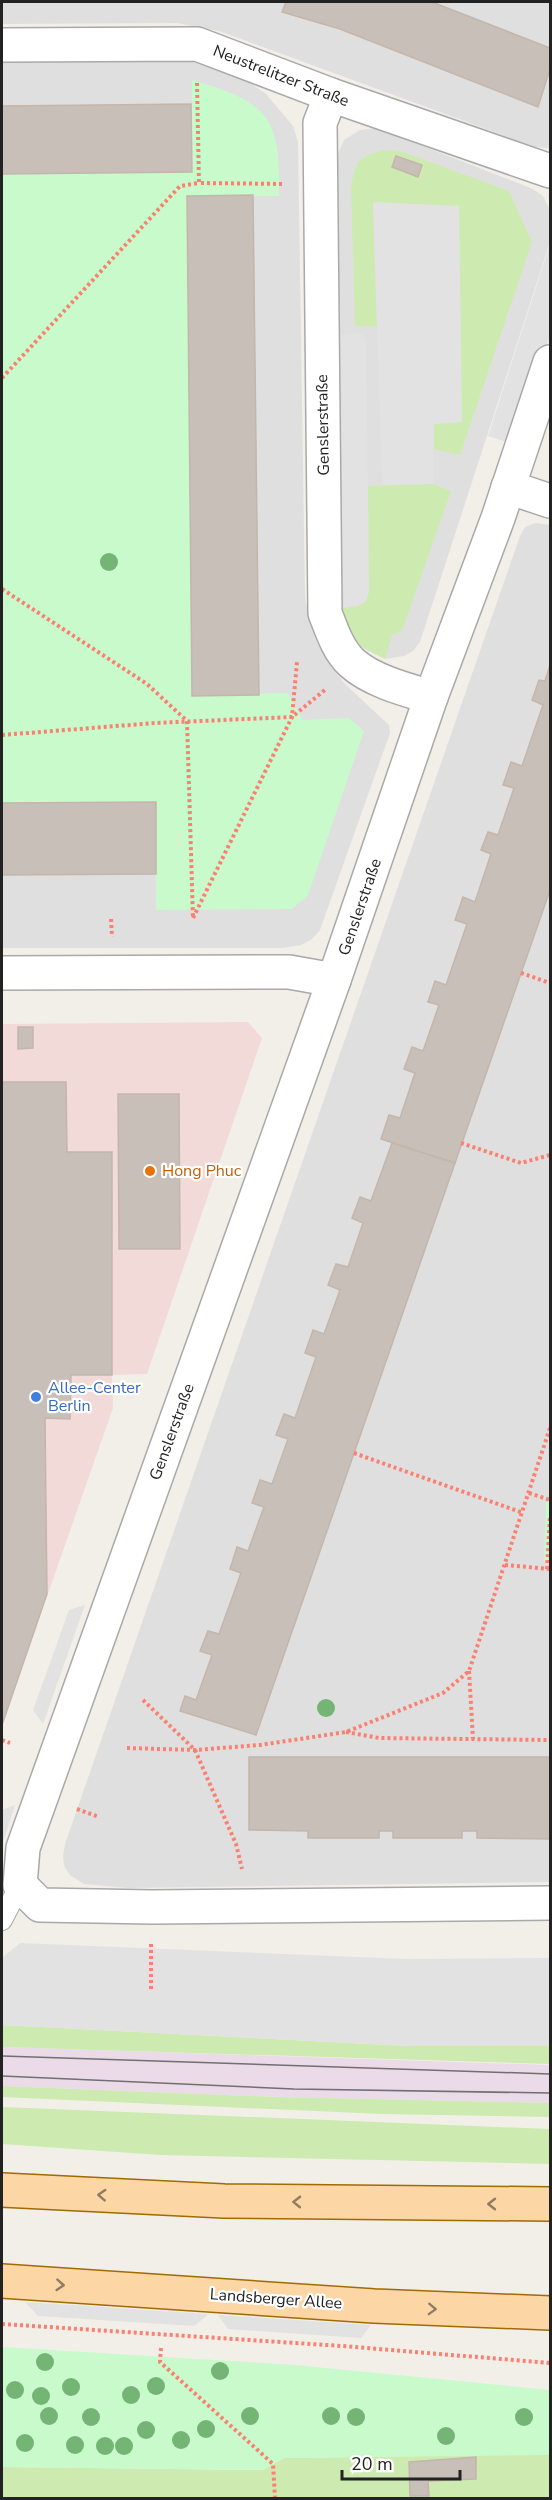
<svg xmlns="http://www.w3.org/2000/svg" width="552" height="2500" viewBox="0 0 552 2500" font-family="'Nunito Sans',sans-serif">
	<rect width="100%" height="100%" fill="#f2efe9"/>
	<g fill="#e0dfdf">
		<path d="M2 2H550V148L535 147 219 31 177 23 2 24Z"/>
		<path d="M175 60 201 63 247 81 266 94 293 126 298 142 305 597 309 619 316 641 329 664 345 684 389 725 390 733 320 930 312 939 301 945 283 948H2V61Z"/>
		<path d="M376 128 533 189 543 196 550 210V240L548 248 420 642 413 651 404 656 385 659 359 646 341 608 337 156 344 140 360 130Z"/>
		<path d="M536 523 550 525V1882L128 1888 84 1884 70 1875 64 1866 63 1856 65 1844 520 536 525 527Z"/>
	</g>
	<path fill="#f2dad9" d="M248 1022 262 1038 147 1374 112 1375 113 1408 2 1725V1024Z"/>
	<path fill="#ebdbe8" d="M2 2047 550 2065V2103L277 2097 2 2086Z"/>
	<g fill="#cdebb0">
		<path d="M385 150 403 152 509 191 532 242 460 455 433 449 434 424 461 422 373 202 377 327 355 326 351 187C356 159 358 157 385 150Z"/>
		<path d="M433 484 451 491 402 631 392 635 385 659C354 644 350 641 341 608L358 606 369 592 368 486Z"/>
		<path d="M2 2025 409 2046H550V2064L2 2047Z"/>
		<path d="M2 2086 277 2097 550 2103V2117L381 2114 2 2097Z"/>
		<path d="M2 2107 550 2129V2164L160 2155 2 2144Z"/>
		<path d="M484 2455H550V2498H2V2467L263 2470 284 2458Z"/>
	</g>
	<g fill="#c8facc">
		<path d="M192 80C269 103 280 115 279 196L187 197 192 695 288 693 303 720 349 718 364 731 308 895 292 909 156 910 155 802 2 803V174L192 172Z"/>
		<path d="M550 1496V1562H544L546 1504Z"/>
		<path d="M2 2347 295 2365 550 2390V2455L284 2458 263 2470 2 2467Z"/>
	</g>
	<g fill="#e2e2e2">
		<path d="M373 202 459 206 462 422 434 424 433 484 382 485Z"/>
		<path d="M550 244V335L515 445 488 436Z"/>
		<path d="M358 333 363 335 366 341 369 592 366 601 358 606 341 608 339 334Z"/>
		<path d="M85 1605 43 1724 33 1710 69 1610Z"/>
		<path d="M15 1805 2 1845V1810Z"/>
		<path d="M20 1943 406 1959 550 1958V2046H409L2 2025V1958Z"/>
		<path d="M25 2302 209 2314 194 2326 38 2316Z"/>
		<path d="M218 2315 371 2325 361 2338 228 2329Z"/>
	</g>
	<g fill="#c7bfb8" stroke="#c4b6ab" stroke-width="1.5">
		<path d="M286 2H432L550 48V69L538 107 340 29 282 12Z"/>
		<path d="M191 104 192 172 2 174V106Z"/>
		<path d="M396 156 422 165 418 177 392 167Z"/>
		<path d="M253 195 259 695 192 696 187 196Z"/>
		<path d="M550 665V890L455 1163 381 1139 389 1115 400 1118 415 1073 404 1069 412 1047 423 1051 439 1005 428 1002 435 981 446 985 467 924 455 920 463 897 475 902 491 854 481 850 488 832 498 835 514 788 503 785 511 762 522 766 543 705 532 700 539 680 545 681Z"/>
		<path d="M156 802V874L2 875V803Z"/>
		<path d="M18 1027H33V1048L18 1049Z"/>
		<path d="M2 1082H66L67 1152H112V1375H71L70 1419 45 1418 47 1594 2 1725Z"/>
		<path d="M118 1094H179L180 1249H119Z"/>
		<path d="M392 1143 455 1163 256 1735 180 1711 185 1696 196 1700 212 1655 200 1651 208 1631 219 1634 241 1573 230 1569 237 1547 248 1551 264 1507 252 1503 260 1480 272 1484 288 1439 276 1435 284 1414 295 1418 316 1357 305 1353 313 1330 324 1334 340 1290 328 1285 336 1264 348 1267 363 1223 352 1218 360 1197 371 1201Z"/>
		<path d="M249 1757H550V1839L477 1838V1831H462V1838H393V1831H379V1838H308V1831L249 1830Z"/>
		<path d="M476 2457V2479L428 2481 429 2496H410L409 2462Z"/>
	</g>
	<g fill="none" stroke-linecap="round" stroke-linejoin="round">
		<g stroke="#a9a9a9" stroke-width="22">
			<path id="service" d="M2 1920 20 1885"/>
		</g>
		<g stroke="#a9a9a9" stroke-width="36">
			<g id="minor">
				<path d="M2 45 197 44 331 95 550 171"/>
				<path d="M331 95 320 123 325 613C332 631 338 650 352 663 372 681 407 690 431 697"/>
				<path d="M550 362 498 518 431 697 334 980 23 1848 20 1885 40 1905 152 1907 550 1903"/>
				<path d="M508 487 550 501"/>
				<path d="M2 973 289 972 334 980"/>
			</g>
		</g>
		<g stroke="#a06b00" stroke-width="36">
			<g id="primary">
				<path d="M2 2190 224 2201 550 2204"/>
				<path d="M2 2281 374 2306 550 2313"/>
			</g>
		</g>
		<g stroke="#fa8072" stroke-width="4" stroke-dasharray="3 3" stroke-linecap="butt">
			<path d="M197 83 199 183 285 184"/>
			<path d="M2 378 180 186 199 183"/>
			<path d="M2 589 147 684 187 721 193 919"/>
			<path d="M2 735 155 723 292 717 326 689"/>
			<path d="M193 918 292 717 297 662"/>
			<path d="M111 919 112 937"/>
			<path d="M521 973 550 983"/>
			<path d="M461 1143 521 1163 550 1155"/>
			<path d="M354 1453 523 1513"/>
			<path d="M529 1493 550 1500"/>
			<path d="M505 1565 550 1569"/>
			<path d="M547 1569 550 1515"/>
			<path d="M469 1671 473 1739"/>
			<path d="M143 1700 195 1750 236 1844 242 1869"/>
			<path d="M346 1732 379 1738 550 1740"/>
			<path d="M2 1740 10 1743"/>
			<path d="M127 1748 195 1750 260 1745 346 1732 443 1693 469 1671 550 1428"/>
			<path d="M77 1809 99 1817"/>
			<path d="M151 1989V1943"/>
			<path d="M2 2324 342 2346 550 2363"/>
			<path d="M161 2348 160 2362 273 2464 275 2498"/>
		</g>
		<use href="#service" stroke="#fff" stroke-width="20"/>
		<use href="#minor" stroke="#fff" stroke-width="33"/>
		<use href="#primary" stroke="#fcd6a4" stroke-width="33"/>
		<g stroke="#707070" stroke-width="1.5">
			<path d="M2 2056 550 2074"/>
			<path d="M2 2076 294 2089 550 2093"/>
		</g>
	</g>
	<g fill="#74b475">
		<circle cx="109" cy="562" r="9"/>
		<circle cx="326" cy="1708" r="9"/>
		<circle cx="45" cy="2362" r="9"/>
		<circle cx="220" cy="2371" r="9"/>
		<circle cx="156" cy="2386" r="9"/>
		<circle cx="71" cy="2387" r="9"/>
		<circle cx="15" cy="2390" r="9"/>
		<circle cx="131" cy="2395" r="9"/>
		<circle cx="41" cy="2396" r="9"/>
		<circle cx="49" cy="2416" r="9"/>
		<circle cx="250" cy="2416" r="9"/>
		<circle cx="331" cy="2416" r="9"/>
		<circle cx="91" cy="2417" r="9"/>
		<circle cx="356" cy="2417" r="9"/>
		<circle cx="524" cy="2417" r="9"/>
		<circle cx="206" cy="2429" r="9"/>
		<circle cx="146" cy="2430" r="9"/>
		<circle cx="446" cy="2436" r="9"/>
		<circle cx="181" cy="2440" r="9"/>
		<circle cx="25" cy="2443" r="9"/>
		<circle cx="75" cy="2445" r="9"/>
		<circle cx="105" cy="2446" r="9"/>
		<circle cx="124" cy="2446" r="9"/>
	</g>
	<defs><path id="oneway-chevron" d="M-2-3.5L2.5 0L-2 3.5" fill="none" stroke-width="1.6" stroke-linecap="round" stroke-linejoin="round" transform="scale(1.5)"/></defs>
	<g stroke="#8f7c63">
		<use href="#oneway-chevron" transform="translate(102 2195) rotate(-177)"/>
		<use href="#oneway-chevron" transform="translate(297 2202) rotate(-179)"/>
		<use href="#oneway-chevron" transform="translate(492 2204) rotate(-180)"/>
		<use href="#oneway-chevron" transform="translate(60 2285) rotate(4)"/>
		<use href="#oneway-chevron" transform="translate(432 2309) rotate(2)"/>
	</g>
	<circle fill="#e8710a" stroke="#fff" stroke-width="2" cx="150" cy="1171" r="6"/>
	<circle fill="#3f7fe0" stroke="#fff" stroke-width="2" cx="36" cy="1397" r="6"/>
	<g text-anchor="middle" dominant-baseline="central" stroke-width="4.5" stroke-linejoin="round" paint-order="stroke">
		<g font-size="16" fill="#222" stroke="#fff">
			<text transform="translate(281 76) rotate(21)">Neustrelitzer Straße</text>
			<text transform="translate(323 425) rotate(-91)">Genslerstraße</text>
			<text transform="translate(360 907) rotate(-71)">Genslerstraße</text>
			<text transform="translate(172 1432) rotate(-70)">Genslerstraße</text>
			<text transform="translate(276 2299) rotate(4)">Landsberger Allee</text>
		</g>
		<g font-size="16" fill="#c56008" stroke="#fff" text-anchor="start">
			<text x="162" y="1171">Hong Phuc</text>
		</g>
		<g font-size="16" fill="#366cbe" stroke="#fff" text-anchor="start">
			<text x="48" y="1388">Allee-Center<tspan x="48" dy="18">Berlin</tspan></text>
		</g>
	</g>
	<rect width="552" height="2500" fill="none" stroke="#222222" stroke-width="6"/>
	<path d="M342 2470v9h118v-9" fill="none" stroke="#222222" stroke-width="3"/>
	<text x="351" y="2470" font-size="18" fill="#222222" stroke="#ffffff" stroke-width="4.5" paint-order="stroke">20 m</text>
</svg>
